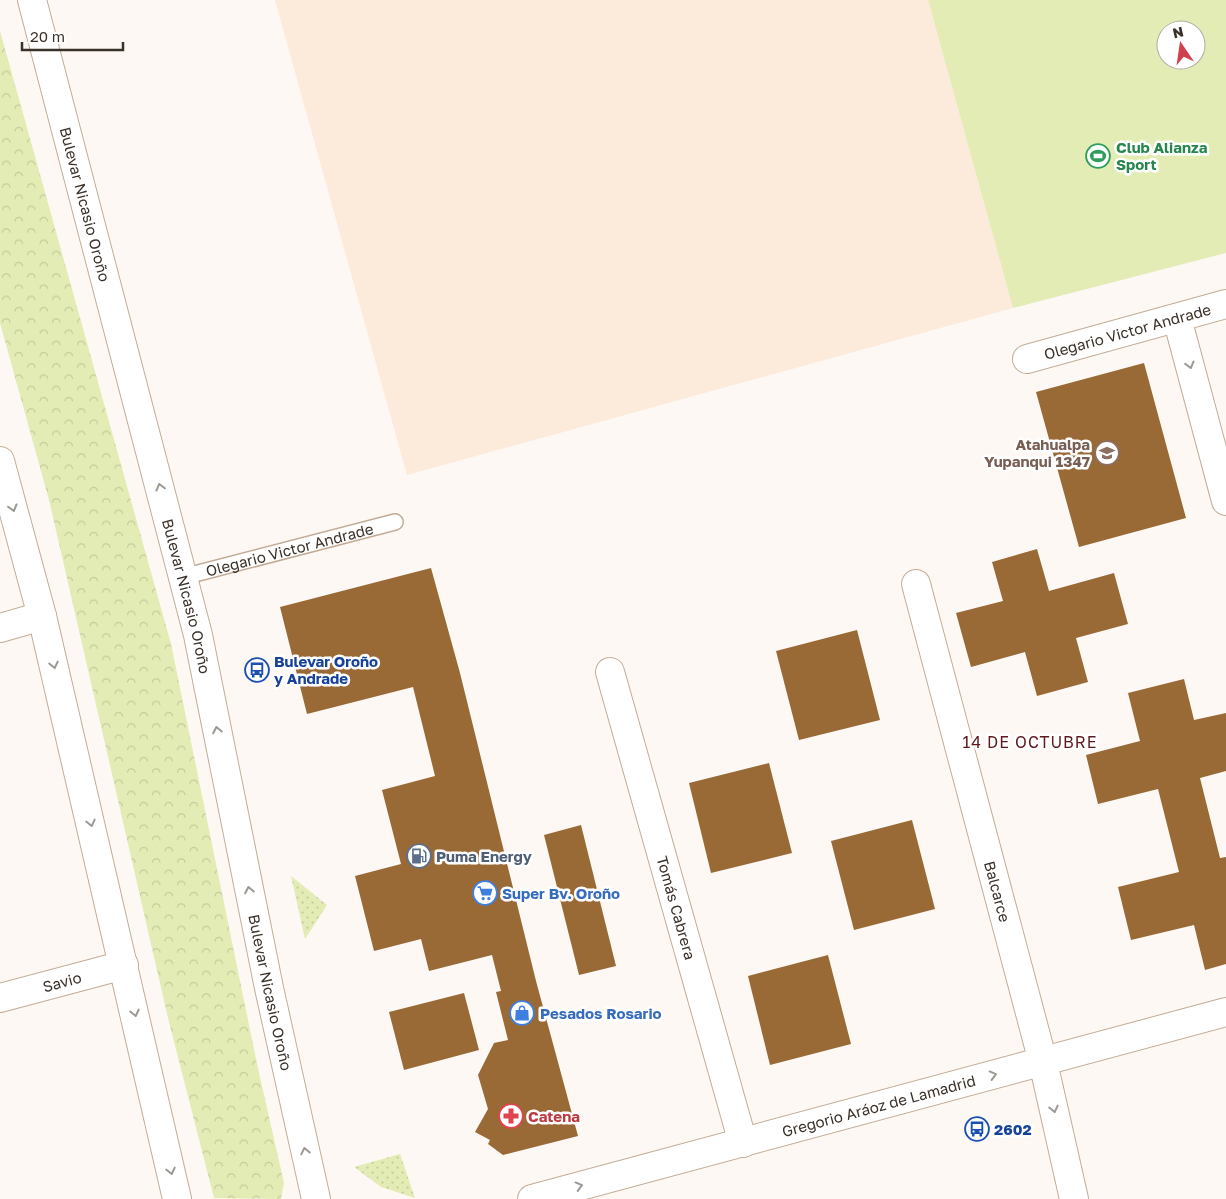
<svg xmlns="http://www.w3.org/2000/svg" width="1226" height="1199" viewBox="0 0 1226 1199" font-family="'Golos Text',sans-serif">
	<defs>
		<pattern id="grass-dots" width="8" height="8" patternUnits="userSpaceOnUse" patternTransform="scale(1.25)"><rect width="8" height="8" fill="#e3ecb5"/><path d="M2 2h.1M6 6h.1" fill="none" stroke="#c4cb9c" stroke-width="1.8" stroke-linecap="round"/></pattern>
		<pattern id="park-crowns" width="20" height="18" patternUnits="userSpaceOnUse" patternTransform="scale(1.25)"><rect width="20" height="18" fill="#e3ecb5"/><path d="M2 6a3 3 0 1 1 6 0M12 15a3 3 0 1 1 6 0" fill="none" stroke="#c4cb9c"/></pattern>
	</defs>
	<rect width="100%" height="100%" fill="#fdf8f3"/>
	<path fill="#fceada" d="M275 0H928L1013 308 407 475Z"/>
	<g fill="url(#grass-dots)">
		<path d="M291 876 327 905 305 939Z"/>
		<path d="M400 1154 415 1198 381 1187 354 1167Z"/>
	</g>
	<path fill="url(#park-crowns)" d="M0 31 171 644 257 1064 284 1183 281 1199 214 1198 168 1018 49 500 0 323Z"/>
	<path fill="#e3ecb5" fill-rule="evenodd" d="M928 0H1226V253L1013 308ZM1166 30H1196V60H1166Z"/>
	<g fill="#996936">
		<path d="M1144 363 1186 518 1079 547 1036 392Z"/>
		<path d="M1037 549 1049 591 1114 573 1128 624 1076 638 1088 682 1037 696 1025 652 971 667 956 613 1003 601 992 562Z"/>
		<path d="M431 568 460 673 536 981 578 1136 503 1155 488 1144 490 1140 475 1132 488 1109 478 1075 494 1043 508 1040 496 992 501 991 492 955 429 971 421 939 374 951 355 876 401 864 382 790 435 776 413 687 307 714 280 607Z"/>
		<path d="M857 630 880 720 799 740 776 651Z"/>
		<path d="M1184 679 1194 720 1226 713V771L1200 778 1220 858 1226 857V964L1205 970 1194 925 1131 940 1118 887 1179 872 1158 789 1098 804 1086 755 1140 741 1128 693Z"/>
		<path d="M769 763 792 853 711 873 689 783Z"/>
		<path d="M912 820 935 909 854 930 831 841Z"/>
		<path d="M581 825 616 966 579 975 544 835Z"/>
		<path d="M828 955 851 1044 770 1065 748 976Z"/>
		<path d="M464 993 479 1050 404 1070 389 1012Z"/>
	</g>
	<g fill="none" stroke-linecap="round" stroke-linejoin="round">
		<g stroke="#c3ac97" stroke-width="18">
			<g id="service">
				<path id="s1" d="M183 577 395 522"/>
			</g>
		</g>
		<g stroke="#c3ac97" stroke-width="30">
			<g id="minor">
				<path d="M1177 318 1226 501"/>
				<path id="s2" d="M1027 359 1226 304"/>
				<path id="s3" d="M916 584 1043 1062 1074 1199"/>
				<path d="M0 628 42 616"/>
				<path id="s4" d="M610 672 743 1143"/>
				<path id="s5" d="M0 998 124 965"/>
				<path id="s6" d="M532 1199 1226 1012"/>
			</g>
		</g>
		<g stroke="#c3ac97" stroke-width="30">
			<g id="primary">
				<path id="s7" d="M32 0 198 635 269 988 316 1199"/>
				<path d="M0 461 42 616 177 1199"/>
			</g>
		</g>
		<use href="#service" stroke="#fff" stroke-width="15"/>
		<use href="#minor" stroke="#fff" stroke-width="28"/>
		<use href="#primary" stroke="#fff" stroke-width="28"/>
	</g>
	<defs><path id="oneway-chevron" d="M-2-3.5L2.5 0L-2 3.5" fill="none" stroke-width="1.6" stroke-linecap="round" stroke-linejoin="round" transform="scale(1.25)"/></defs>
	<g stroke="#9c9894">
		<use href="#oneway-chevron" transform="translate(1190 365) rotate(75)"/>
		<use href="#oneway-chevron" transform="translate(160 487) rotate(-105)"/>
		<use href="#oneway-chevron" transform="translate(13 508) rotate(75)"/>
		<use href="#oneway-chevron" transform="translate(54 665) rotate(77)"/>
		<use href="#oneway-chevron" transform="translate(217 730) rotate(-101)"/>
		<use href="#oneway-chevron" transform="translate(91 823) rotate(77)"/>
		<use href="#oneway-chevron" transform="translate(249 890) rotate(-101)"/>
		<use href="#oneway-chevron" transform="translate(135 1013) rotate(77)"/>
		<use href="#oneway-chevron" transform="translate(993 1075) rotate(-15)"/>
		<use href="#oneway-chevron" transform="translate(1054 1109) rotate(77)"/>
		<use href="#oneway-chevron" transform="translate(305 1151) rotate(-102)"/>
		<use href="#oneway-chevron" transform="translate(171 1171) rotate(77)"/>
		<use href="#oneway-chevron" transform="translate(579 1186) rotate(-15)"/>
	</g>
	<defs>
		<g id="stadium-ring" transform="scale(1.25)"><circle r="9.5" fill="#fff" stroke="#2e9e5b" stroke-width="1.5"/><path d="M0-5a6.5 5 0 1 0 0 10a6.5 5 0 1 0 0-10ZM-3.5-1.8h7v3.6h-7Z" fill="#2e9e5b"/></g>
		<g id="school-ring" transform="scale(1.25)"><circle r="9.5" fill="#fff" stroke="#8d6e63" stroke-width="1.5"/><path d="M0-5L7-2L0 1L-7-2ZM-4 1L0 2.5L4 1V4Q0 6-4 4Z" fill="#8d6e63"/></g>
		<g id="bus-ring" transform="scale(1.25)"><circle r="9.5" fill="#fff" stroke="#1a4fb4" stroke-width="1.5"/><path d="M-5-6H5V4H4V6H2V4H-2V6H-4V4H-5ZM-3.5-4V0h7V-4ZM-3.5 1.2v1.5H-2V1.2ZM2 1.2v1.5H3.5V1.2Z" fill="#1a4fb4"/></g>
		<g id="fuel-ring" transform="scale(1.25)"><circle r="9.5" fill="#fff" stroke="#5c6f8a" stroke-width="1.5"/><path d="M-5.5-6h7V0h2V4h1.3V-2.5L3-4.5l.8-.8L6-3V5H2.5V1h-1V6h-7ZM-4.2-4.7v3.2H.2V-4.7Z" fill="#5c6f8a"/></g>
		<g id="supermarket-ring" transform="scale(1.25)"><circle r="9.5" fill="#fff" stroke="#3f7fe0" stroke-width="1.5"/><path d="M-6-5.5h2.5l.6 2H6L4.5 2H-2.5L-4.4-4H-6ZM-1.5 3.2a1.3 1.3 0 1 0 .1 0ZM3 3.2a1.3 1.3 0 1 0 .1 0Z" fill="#3f7fe0"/></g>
		<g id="shop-ring" transform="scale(1.25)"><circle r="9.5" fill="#fff" stroke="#3f7fe0" stroke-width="1.5"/><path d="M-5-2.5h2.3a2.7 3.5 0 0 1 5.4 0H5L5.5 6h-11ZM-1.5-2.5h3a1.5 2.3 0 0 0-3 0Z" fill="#3f7fe0"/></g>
		<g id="pharmacy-ring" transform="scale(1.25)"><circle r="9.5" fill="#fff" stroke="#e0444e" stroke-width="1.5"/><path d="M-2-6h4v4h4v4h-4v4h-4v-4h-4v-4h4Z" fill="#e0444e"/></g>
	</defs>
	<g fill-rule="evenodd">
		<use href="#stadium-ring" x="1098" y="156"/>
		<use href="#school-ring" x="1107" y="453"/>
		<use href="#bus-ring" x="257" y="670"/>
		<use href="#fuel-ring" x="419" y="856"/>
		<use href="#supermarket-ring" x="485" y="893"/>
		<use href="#shop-ring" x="522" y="1013"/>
		<use href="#pharmacy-ring" x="511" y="1116"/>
		<use href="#bus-ring" x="977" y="1129"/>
	</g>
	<g text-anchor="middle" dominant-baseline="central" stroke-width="5" stroke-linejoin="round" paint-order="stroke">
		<g font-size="15" font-weight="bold" fill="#27864d" stroke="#fff" text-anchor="start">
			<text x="1116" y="147">Club Alianza<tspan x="1116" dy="17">Sport</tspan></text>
		</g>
		<g font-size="15" fill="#3a3129" stroke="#fff">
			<text stroke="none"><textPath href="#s7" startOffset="211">Bulevar Nicasio Oroño</textPath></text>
			<text stroke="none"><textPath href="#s2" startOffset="104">Olegario Victor Andrade</textPath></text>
			<text stroke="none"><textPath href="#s1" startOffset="110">Olegario Victor Andrade</textPath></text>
			<text stroke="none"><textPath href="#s7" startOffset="616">Bulevar Nicasio Oroño</textPath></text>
			<text stroke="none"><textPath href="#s3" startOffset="318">Balcarce</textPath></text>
			<text stroke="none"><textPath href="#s4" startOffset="245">Tomás Cabrera</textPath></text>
			<text stroke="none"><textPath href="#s5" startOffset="64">Savio</textPath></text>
			<text stroke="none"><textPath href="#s7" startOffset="1021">Bulevar Nicasio Oroño</textPath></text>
			<text stroke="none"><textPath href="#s6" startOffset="359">Gregorio Aráoz de Lamadrid</textPath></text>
		</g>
		<g font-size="15" font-weight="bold" fill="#785e54" stroke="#fff" text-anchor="end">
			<text x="1090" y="444">Atahualpa<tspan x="1090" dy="17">Yupanqui 1347</tspan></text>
		</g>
		<g font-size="15" font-weight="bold" fill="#164399" stroke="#fff" text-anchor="start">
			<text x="274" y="661">Bulevar Oroño<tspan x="274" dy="17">y Andrade</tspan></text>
			<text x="994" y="1129">2602</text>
		</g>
		<g font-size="15" font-weight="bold" fill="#4e5e75" stroke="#fff" text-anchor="start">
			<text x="436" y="856">Puma Energy</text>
		</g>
		<g font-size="15" font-weight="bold" fill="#366cbe" stroke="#fff" text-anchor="start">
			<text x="502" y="893">Super Bv. Oroño</text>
			<text x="540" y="1013">Pesados Rosario</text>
		</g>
		<g font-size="15" font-weight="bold" fill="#be3a42" stroke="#fff" text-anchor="start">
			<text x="528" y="1116">Catena</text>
		</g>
		<g font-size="16" letter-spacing="1" fill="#5f191e" stroke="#fff">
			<text x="1030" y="742">14 DE OCTUBRE</text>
		</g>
	</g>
	<g transform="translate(1181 45) rotate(347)"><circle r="24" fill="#ffffff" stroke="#b0ada9"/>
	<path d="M0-4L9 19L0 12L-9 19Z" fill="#d1414b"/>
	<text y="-8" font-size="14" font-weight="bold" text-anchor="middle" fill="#3a3129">N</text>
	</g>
	<path d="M22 42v8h101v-8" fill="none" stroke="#3a3129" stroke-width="2.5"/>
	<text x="30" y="42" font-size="15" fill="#3a3129" stroke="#ffffff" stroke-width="4" paint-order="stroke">20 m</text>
</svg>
